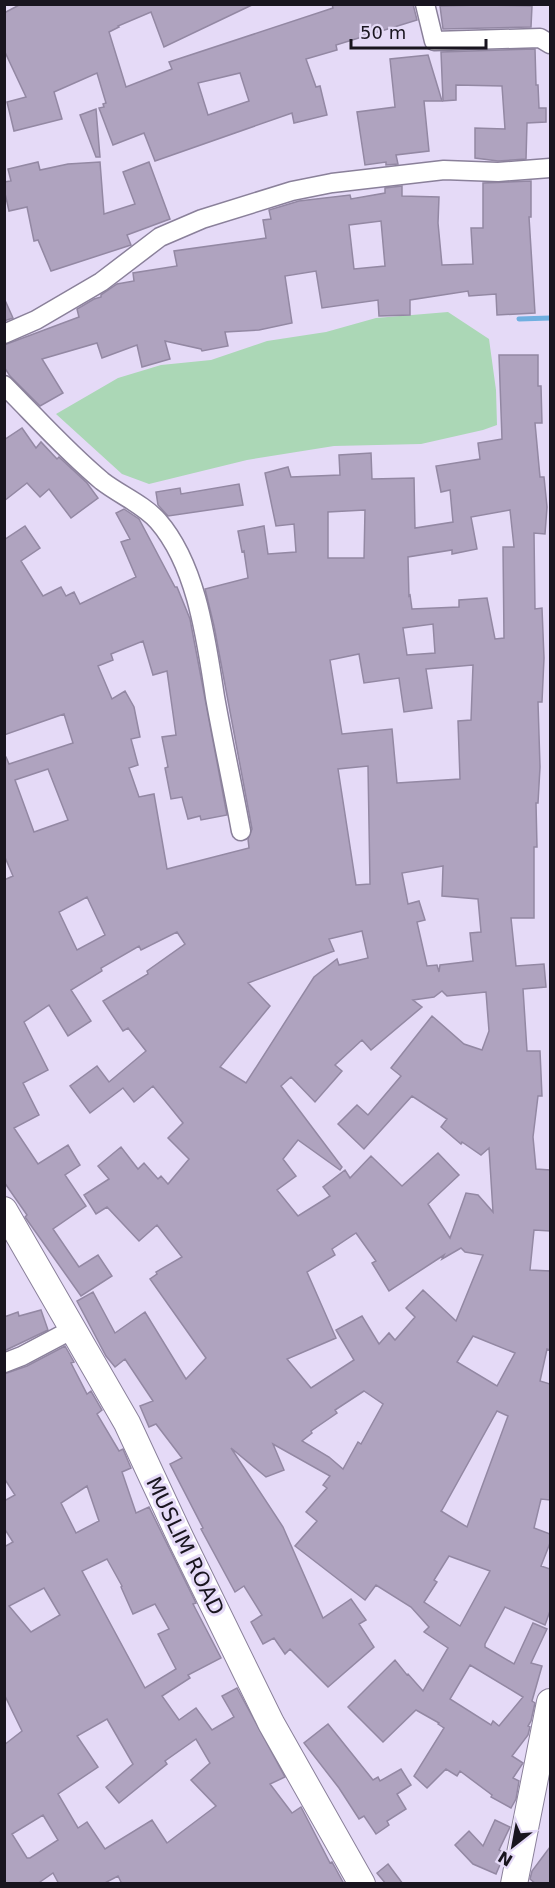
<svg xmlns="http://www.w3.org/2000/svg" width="555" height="1888" viewBox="0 0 555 1888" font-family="'DejaVu Sans',sans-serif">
	<rect width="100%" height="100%" fill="#e5daf7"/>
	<path fill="#abd7b6" d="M448 312 489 339 496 390 497 425 483 430 421 444 334 446 247 460 149 484 122 474 56 414 118 378 161 365 211 360 267 341 326 332 376 318Z"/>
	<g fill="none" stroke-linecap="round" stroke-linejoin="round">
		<path stroke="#70afe0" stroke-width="5" d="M519 319 550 318"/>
	</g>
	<g fill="#afa3bf" stroke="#9388a3" stroke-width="1.5" fill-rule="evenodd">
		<path d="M21 4H254L164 47 151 12 118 26 119 27 109 32 126 87 172 69 169 62 333 8 332 4H413L417 20 336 45 337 50 306 59 316 87 320 86 327 115 294 123 292 113 155 161 144 133 113 145 99 108 104 107 103 104 106 103 97 73 54 92 62 119 14 131 7 102 26 97 4 50V13ZM240 73 249 101 208 115 198 83Z"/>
		<path d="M482 5 532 6 531 27 443 29 440 6Z"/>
		<path d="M535 49 536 85H538L539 108H546V122L527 123 526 159 498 161 475 158V128L505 129 502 86 456 85V100L443 101 441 52Z"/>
		<path d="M428 55 442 101H424L429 151 396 155 398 164 386 165V162L365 165 357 112 395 107 390 59Z"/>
		<path d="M96 109 100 157H96L80 115Z"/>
		<path d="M38 162 40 170 68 164 100 162 104 214 135 204 123 172 149 162 170 219 127 235 131 245 51 271 38 240 34 241 27 207 9 211 4 189V182L11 181 8 169Z"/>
		<path d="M531 181V217H529L535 313 497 315 496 294 469 296 468 291 410 300V315L379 316 378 300 322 308 316 271 285 276 292 323 259 330 225 332 228 346 202 351 201 349 165 341 170 359 142 367 137 345 102 358 97 343 42 359 63 393 40 406 10 376 4 367V345L79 317 77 309 94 299 101 297V295L117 284 134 281 133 273 177 266 174 251 266 238 263 220 271 219 269 210 299 201 350 195 351 199 385 193V188L402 186V196L439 197 438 223 442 265 473 264 471 228H483V183ZM381 221 385 266 354 269 349 225Z"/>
		<path d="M4 298 13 318 4 321Z"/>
		<path d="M499 355H538V386H541L542 423H535L540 477H544L547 507 545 534 534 533 535 609 542 608 544 658 542 702H538L540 767 538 803H536L537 847H534V918H511L516 966 544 964 546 987 523 989 527 1051H540L542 1096H538L533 1137 536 1169 550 1170V1231L534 1230 530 1270 550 1271V1350L547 1349 540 1381 550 1384V1500L541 1499 534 1528 550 1534V1543L541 1566 550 1569V1611L545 1625 505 1607 485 1644V1647L514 1664 533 1623 547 1629 531 1663 542 1666 532 1701 535 1703 531 1721 528 1726 530 1727 528 1735 512 1756 523 1763 513 1778 519 1781 516 1799 511 1808 491 1797 492 1795 460 1771 457 1776 446 1769 427 1788 414 1776 444 1728 438 1724 439 1723 416 1710 383 1742 348 1707 395 1660 407 1675 408 1674 423 1691 448 1648 424 1632 429 1627 411 1607 376 1585 365 1600 295 1546 317 1521 306 1512 327 1488 323 1485 330 1476 273 1444 284 1470 266 1477 231 1448 283 1527 323 1618 351 1599 366 1620 359 1624 374 1647 328 1687 290 1649 285 1654 274 1638 263 1644 251 1622 262 1615 244 1586 235 1592 201 1529 203 1528 170 1464 182 1458 156 1424 149 1427 140 1406 153 1401 125 1359 115 1367 106 1356 77 1301 93 1292 115 1333 145 1312 186 1379 206 1358 150 1279 157 1274 156 1272 182 1257 157 1225 139 1241 107 1207 96 1214 84 1195 109 1179 98 1166 121 1147 138 1169 144 1163 158 1179 161 1176 168 1184 189 1159 168 1138 183 1123 153 1086 134 1102 123 1088 90 1113 70 1086 97 1066 109 1082 146 1051 128 1028 123 1031 103 1001 148 974 147 971 185 944 177 932 141 950 139 946 101 968 102 971 71 990 91 1021 68 1036 49 1005 24 1022 48 1070 23 1083 39 1115 14 1128 38 1164 68 1145 80 1165 65 1175 86 1206 53 1229 79 1267 98 1255 112 1276 81 1296 25 1217 27 1215 4 1182V880L13 876 4 855V757H6L9 764 73 743 64 714 4 735V540L25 526 40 548 21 561 43 596 61 587 66 596 74 592 80 604 136 577 121 542 130 539 116 513 124 509 139 519 175 587H177L190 619 227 815 201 820 200 816 188 819 182 797 171 799 165 768 168 767 162 737 176 735 167 671 153 675 143 641 111 654 113 660 98 666 112 699 125 691 134 707 140 737 131 739 138 765 129 768 139 797 154 794 167 869 249 848 248 839 252 829 214 626 205 589 248 578 244 551 242 552 238 531 264 526 268 554 296 552 294 524 276 526 265 473 288 467 291 477 340 475 339 455 371 453 372 479 414 478 415 528 453 522 450 490 441 492 436 466 480 459 478 443 502 439ZM365 510 364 558H328V512ZM510 510 514 547H503L504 638 495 639 487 598 459 600V607L412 609 410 595 409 596 408 557 452 550V554L477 549 471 517ZM433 624 435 653 407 655 403 628ZM359 654 364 683 399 678 404 712 432 708 426 669 473 665 471 720 458 721 460 779 397 783 392 729 342 734 330 660ZM368 766 370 884 356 885 338 769ZM48 769 68 820 34 832 15 780ZM443 866 442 896 478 899 481 932 470 933 473 961 440 965 439 972 437 965 427 966 417 922 425 920 419 901 408 904 402 873ZM87 897 105 935 77 950 59 912ZM362 931 368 958 339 965 337 959 314 977 246 1083 220 1067 270 1006 248 983 334 951 329 939ZM442 991 447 996 486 992 489 1031 482 1050 464 1044 432 1016 391 1068 401 1076 368 1115 357 1105 338 1124 364 1149 412 1096 447 1119 441 1127 461 1144 462 1142 481 1155 489 1148 493 1212 478 1195 466 1193 450 1238 428 1204 459 1175 438 1153 402 1186 371 1156 350 1178 345 1170 323 1187 330 1196 298 1216 277 1190 296 1176 283 1159 298 1140 340 1170 342 1167 281 1086 291 1077 315 1102 342 1071 335 1065 362 1040 371 1050 422 1007 413 1000 434 997ZM356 1233 376 1261 372 1263 389 1291 444 1255 442 1259 461 1248 465 1252 483 1255 456 1321 423 1290 406 1308 415 1317 395 1340 389 1333 379 1344 362 1316 336 1330 354 1360 311 1388 287 1359 336 1338 307 1272 335 1255 332 1249ZM473 1336 515 1353 497 1386 457 1362ZM364 1391 383 1404 361 1444 358 1442 343 1469 329 1457 302 1441 312 1433 311 1431 337 1413 335 1410ZM497 1411 508 1416 467 1527 441 1511 442 1510ZM449 1556 490 1571 460 1626 424 1602 437 1582 434 1580ZM470 1665 523 1697 499 1726 493 1721 491 1725 450 1699Z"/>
		<path d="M22 428 36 448 41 442 57 459 59 457 87 483 98 498 71 518 49 489 40 497 27 483 4 501V440Z"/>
		<path d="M239 484 243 505 168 516 158 505 156 492 180 488 181 494Z"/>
		<path d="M41 1310 48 1330 4 1351V1317L18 1312 19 1316Z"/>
		<path d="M65 1346 74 1362 71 1363 87 1394 91 1391 102 1410 97 1414 119 1451 123 1449 131 1468 122 1472 136 1513 149 1507 196 1603 193 1604 221 1658 188 1675 190 1678 162 1696 179 1720 196 1708 212 1730 234 1717 222 1696 237 1688 285 1777 270 1784 292 1813 301 1807 330 1863 332 1862 344 1884H122L118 1876 103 1884H59L53 1873 37 1884H4V1745L22 1731 4 1694V1547L13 1542 4 1528V1501L15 1495 4 1478V1374L27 1366ZM87 1486 99 1521 76 1533 61 1503ZM107 1559 122 1586 121 1587 133 1614 155 1604 169 1629 158 1634 176 1669 145 1688 82 1571ZM44 1588 60 1615 31 1632 9 1606ZM107 1719 133 1764 106 1787 119 1803 167 1764 165 1761 196 1739 210 1763 191 1780 216 1806 167 1843 152 1820 105 1849 87 1822 78 1828 58 1794 98 1767 77 1736ZM43 1815 58 1840 30 1858H27L12 1834Z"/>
		<path d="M328 1724 373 1780 378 1777 380 1781 401 1769 411 1785 397 1794 406 1809 387 1821 389 1825 376 1834 364 1816 359 1819 339 1788 304 1743Z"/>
		<path d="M495 1820 510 1827 499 1850 505 1853 496 1874 473 1864 455 1845 469 1831 483 1846Z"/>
		<path d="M550 1847V1884H536L530 1879 532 1871Z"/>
		<path d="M388 1864 403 1884H386L377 1873Z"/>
	</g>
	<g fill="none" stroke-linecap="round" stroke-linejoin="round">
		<g stroke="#8a809a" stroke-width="21">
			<g id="street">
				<path d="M425 4 434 41 540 38 550 44"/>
				<path d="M4 334 36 320 101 282 160 237 202 219 292 191 332 183 444 170 498 172 550 168"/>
				<path d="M4 385C36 417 67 452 102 481 120 495 143 504 158 521 197 566 206 639 215 697 223 742 233 787 241 831"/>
				<path d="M4 1363 22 1356 73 1329"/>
			</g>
		</g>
		<g stroke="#8a809a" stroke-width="28">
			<g id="secondary">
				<path d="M4 1210 127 1423 181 1539 271 1723 362 1884"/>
				<path d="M514 1884 550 1702"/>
			</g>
		</g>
		<use href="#street" stroke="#fff" stroke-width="18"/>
		<use href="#secondary" stroke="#fff" stroke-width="26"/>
	</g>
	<g text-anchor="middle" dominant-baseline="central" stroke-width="6" stroke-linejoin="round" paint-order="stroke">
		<g font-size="21" fill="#19151f" stroke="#e5daf7">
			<text transform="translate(185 1546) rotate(64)">MUSLIM ROAD</text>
		</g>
	</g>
	<rect width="555" height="1888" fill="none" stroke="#19151f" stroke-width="12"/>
	<g transform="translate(513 1846) rotate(211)" stroke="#e5daf7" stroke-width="4.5" paint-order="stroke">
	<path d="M0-4.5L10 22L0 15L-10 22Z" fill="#19151f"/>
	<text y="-9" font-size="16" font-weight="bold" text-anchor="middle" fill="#19151f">N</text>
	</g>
	<path d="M351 39v9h135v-9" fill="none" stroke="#19151f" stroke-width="3"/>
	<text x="360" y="39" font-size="18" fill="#19151f" stroke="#e5daf7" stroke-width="4.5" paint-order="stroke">50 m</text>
</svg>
